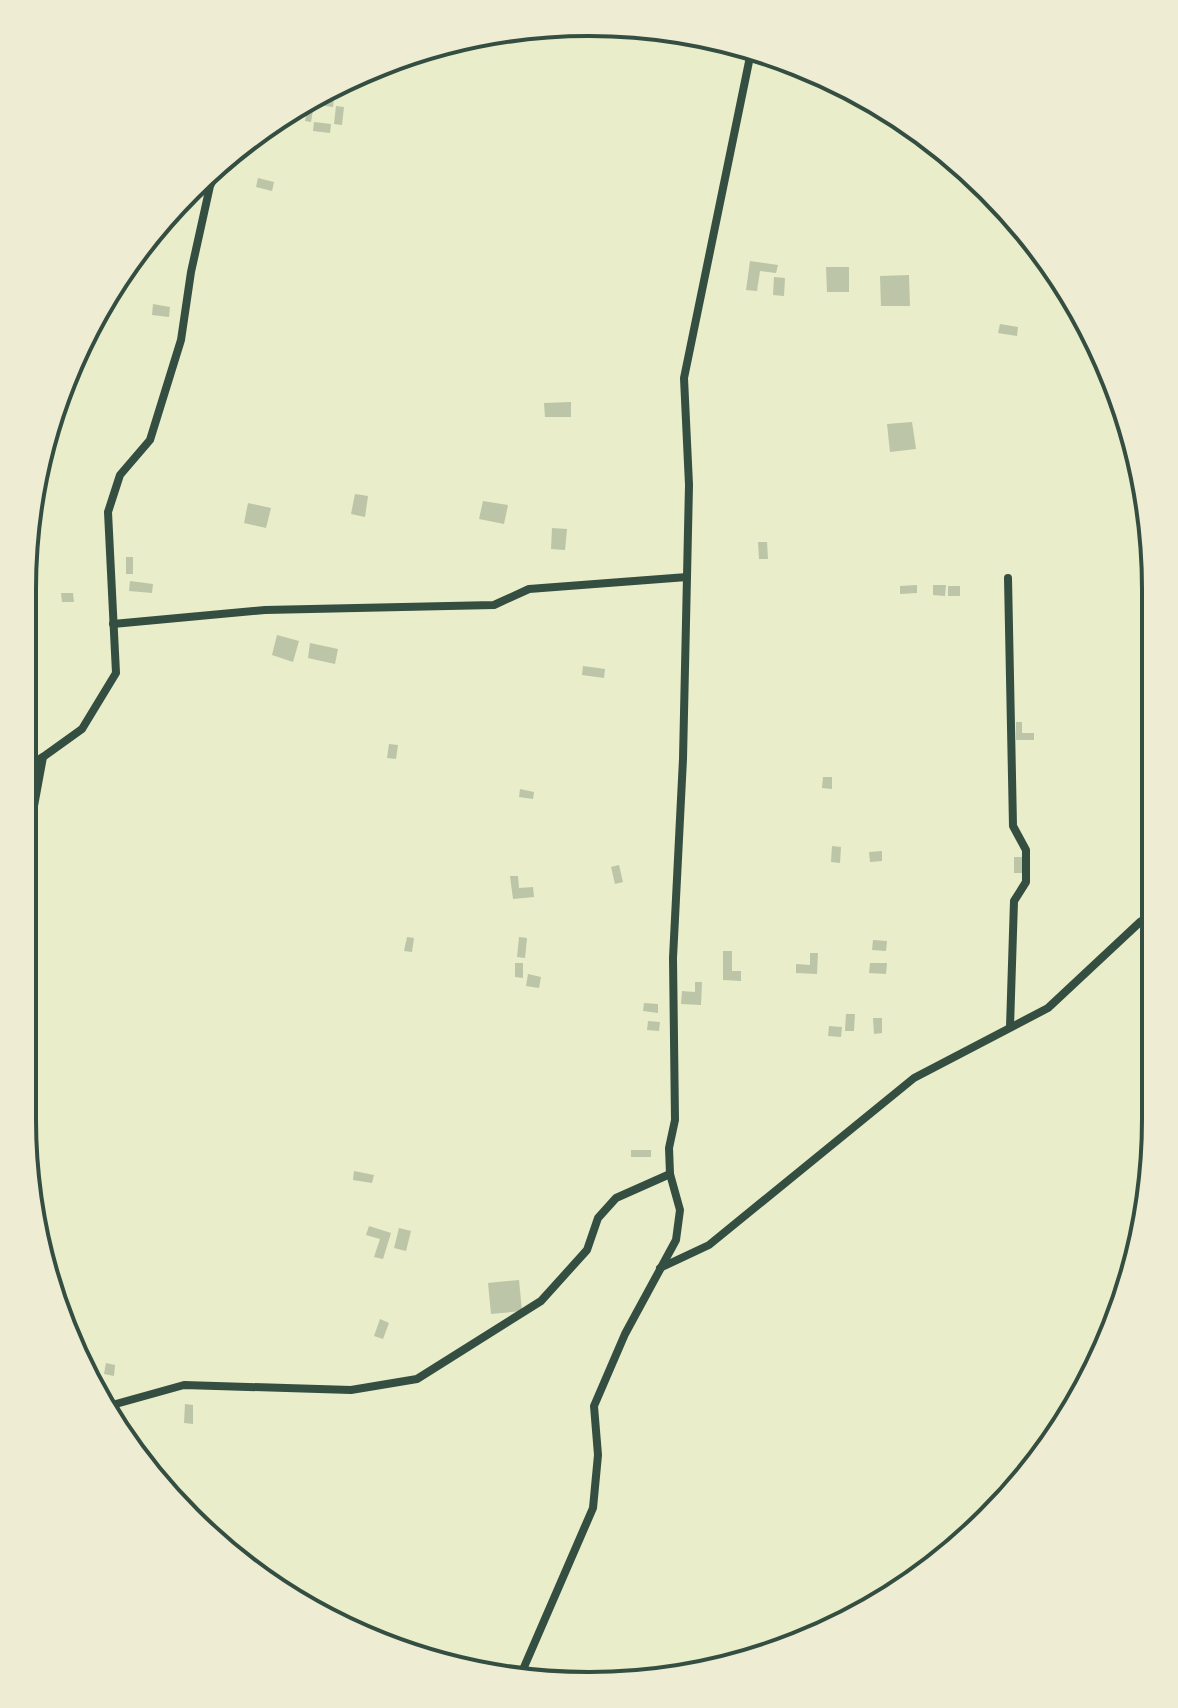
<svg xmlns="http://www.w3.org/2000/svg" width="1178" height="1708" viewBox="0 0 1178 1708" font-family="Montserrat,sans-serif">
	<rect width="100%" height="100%" fill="#e9edc9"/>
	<g fill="#bcc5a7">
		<path d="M318 96 334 98 333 107 317 105Z"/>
		<path d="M309 103 314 104 311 122 305 121Z"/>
		<path d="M336 106 344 107 342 125 334 124Z"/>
		<path d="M314 122 331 124 330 133 313 131Z"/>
		<path d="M258 178 274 182 272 191 256 187Z"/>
		<path d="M750 261 778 265 776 273 760 271 757 291 746 290Z"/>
		<path d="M826 267H849V292H827Z"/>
		<path d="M909 275 910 306H881L880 276Z"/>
		<path d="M774 277 785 278 784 296 773 295Z"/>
		<path d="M153 304 170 307 169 317 152 315Z"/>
		<path d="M1000 324 1018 327 1017 336 998 333Z"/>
		<path d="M571 402V417H545L544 403Z"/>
		<path d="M912 422 916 449 890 452 887 424Z"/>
		<path d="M355 494 368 496 365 517 351 514Z"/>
		<path d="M483 501 508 505 504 524 479 519Z"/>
		<path d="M248 503 271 508 266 528 244 523Z"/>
		<path d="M552 528 567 529 565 550 551 549Z"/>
		<path d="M758 542H767L768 559H759Z"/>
		<rect x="126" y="557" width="7" height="17"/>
		<path d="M130 581 153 584 152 593 129 591Z"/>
		<path d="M917 585V593L900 594V586Z"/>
		<path d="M933 585H946L945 596 933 595Z"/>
		<rect x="948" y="586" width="12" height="10"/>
		<path d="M61 593H73L74 602H62Z"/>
		<path d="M277 635 299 641 293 662 272 655Z"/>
		<path d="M310 643 338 649 335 664 308 658Z"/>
		<path d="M30 645H37V661L30 662Z"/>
		<path d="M583 666 605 669 604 678 582 675Z"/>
		<path d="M1016 722H1022V733H1034V740H1016Z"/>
		<path d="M389 744 398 745 396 759 387 758Z"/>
		<path d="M823 777H832V789L822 788Z"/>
		<path d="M520 789 534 792 533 799 519 797Z"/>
		<path d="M832 846 841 847 840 863 831 862Z"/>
		<path d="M882 851V861L870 862 869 852Z"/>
		<rect x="1014" y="857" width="9" height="16"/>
		<path d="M619 865 623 882 615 884 611 867Z"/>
		<path d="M510 876H518L519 888 533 887 534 897 513 899Z"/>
		<path d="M407 937 414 938 412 952 404 951Z"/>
		<path d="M519 937 527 938 525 958 517 957Z"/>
		<path d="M873 940 887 941 886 951 872 950Z"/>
		<path d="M723 951H732V971H741V981L723 980Z"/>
		<path d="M810 953H818L817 974 796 973V964L810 965Z"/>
		<path d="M515 963H523V978L515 977Z"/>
		<path d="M870 963H887L886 974 869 973Z"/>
		<path d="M528 974 541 977 539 988 526 986Z"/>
		<path d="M695 982H702L701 1005 681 1004 682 991 695 992Z"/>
		<path d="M644 1003 658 1004V1013L643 1011Z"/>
		<path d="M846 1014H855L854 1031H845Z"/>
		<path d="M873 1018H882V1033L874 1034Z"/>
		<path d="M648 1021 660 1022 659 1031 647 1030Z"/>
		<path d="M829 1026 842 1027 841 1037 828 1036Z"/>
		<rect x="631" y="1150" width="20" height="7"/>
		<path d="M354 1171 374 1175 372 1183 353 1180Z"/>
		<path d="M369 1226 391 1233 383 1259 374 1257 380 1239 366 1235Z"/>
		<path d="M399 1228 411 1231 406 1251 394 1248Z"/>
		<path d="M519 1280 522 1311 491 1314 488 1283Z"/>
		<path d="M380 1319 389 1323 383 1339 374 1336Z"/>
		<path d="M106 1363 115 1365 114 1376 104 1374Z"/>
		<path d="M185 1404 193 1405V1424L184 1423Z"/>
	</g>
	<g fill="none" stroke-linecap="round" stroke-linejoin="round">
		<g stroke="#344e41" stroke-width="8">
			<path d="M1008 578 1013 826 1026 850V882L1014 901 1010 1027"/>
			<path d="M113 624 265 610 494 605 529 589 687 577"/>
			<path d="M28 766 43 757"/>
			<path d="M27 844 43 757 82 729 116 673 108 512 120 475 150 440 181 340 191 272 210 186 225 156"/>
			<path d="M660 1268 709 1245 914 1078 1048 1008 1140 922 1153 914"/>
			<path d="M105 1407 184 1385 351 1390 417 1379 541 1301 587 1250 598 1218 616 1198 670 1174"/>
			<path d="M518 1681 593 1508 598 1455 594 1406 625 1334 676 1240 680 1210 670 1174 669 1148 675 1120 673 958 683 759 689 485 684 378 752 47"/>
		</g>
	</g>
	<path d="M0 0H1178V1708H0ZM589 36H589A553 553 0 0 1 1142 589V1119A553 553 0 0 1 589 1672H589A553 553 0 0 1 36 1119V589A553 553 0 0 1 589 36Z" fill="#eeecd3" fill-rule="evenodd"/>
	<path fill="none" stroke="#344e41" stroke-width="4" d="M589 36H589A553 553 0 0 1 1142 589V1119A553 553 0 0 1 589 1672H589A553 553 0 0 1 36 1119V589A553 553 0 0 1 589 36Z"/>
</svg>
